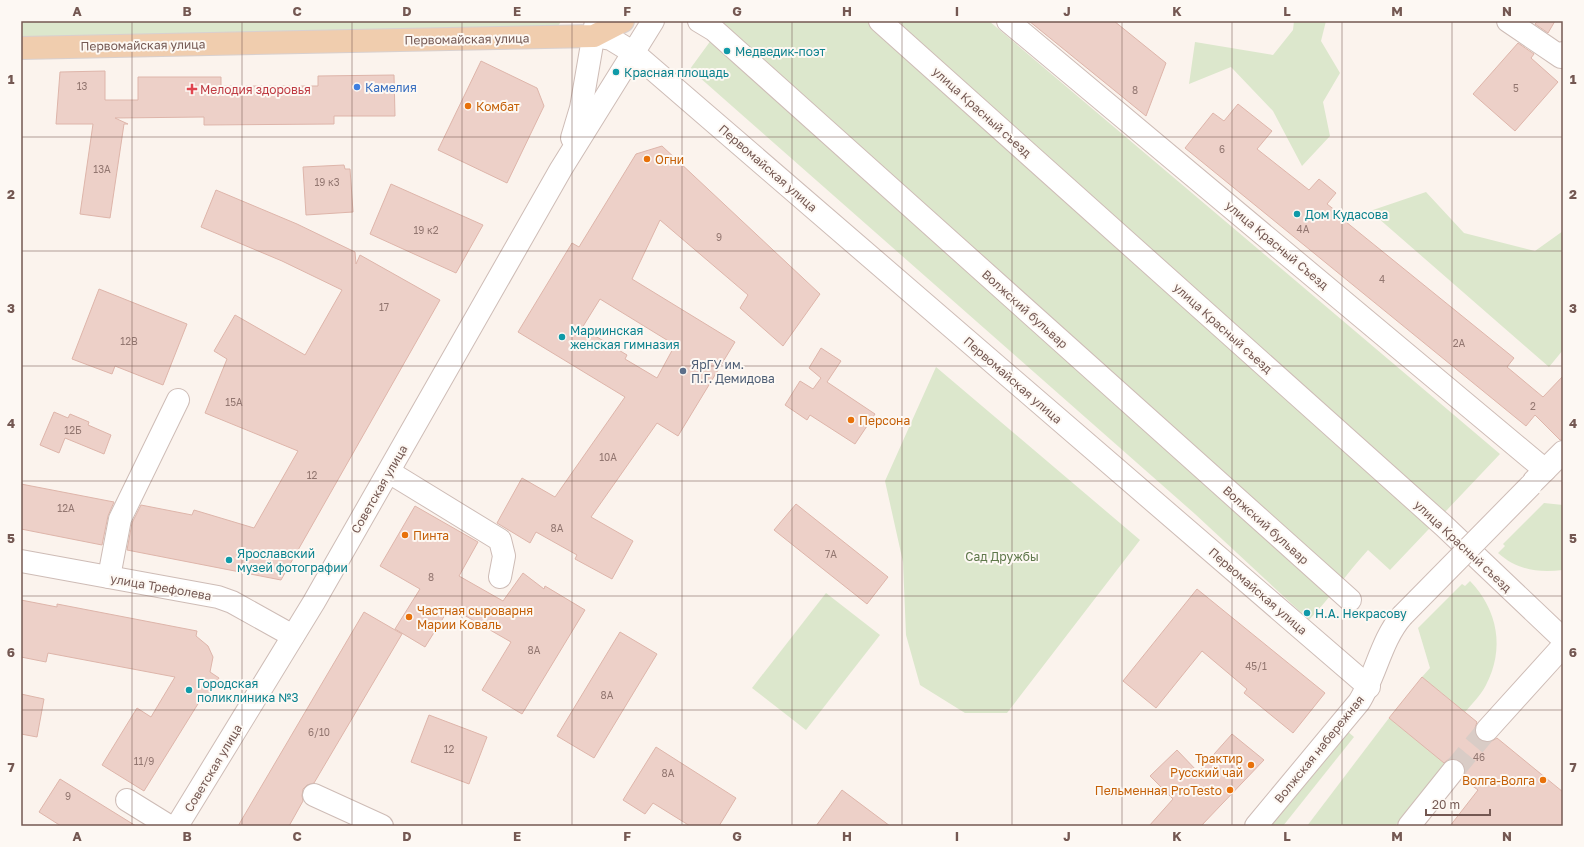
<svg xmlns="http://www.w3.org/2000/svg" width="1584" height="847" viewBox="0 0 1584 847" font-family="'Golos Text',sans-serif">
	<rect width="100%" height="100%" fill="#fbf3ed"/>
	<g fill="#dce7cc">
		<path d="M21 21H561L555 32 21 42Z"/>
		<path d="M725 21H989L1500 454 1390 570 1368 550C1347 573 1330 598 1309 620L1195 514 690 69Z"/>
		<path d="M1294 21H1326L1321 41 1340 73 1323 102 1330 136 1302 166 1273 111 1231 67 1189 84 1195 42 1273 55 1293 30Z"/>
		<path d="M1426 192 1464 233 1535 251 1563 231V350L1549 367 1370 211Z"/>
		<path d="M936 367 1140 540 1007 713H965L920 685 906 635 903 562 885 481Z"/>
		<path d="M1544 503 1563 505V570C1538 573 1517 570 1498 553L1505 546 1503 544Z"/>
		<path d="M1470 581C1498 610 1505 649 1486 685 1481 695 1472 704 1465 712L1422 677 1430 668 1418 628 1462 584 1465 586Z"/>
		<path d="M826 593 880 635 806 730 752 688Z"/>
		<path d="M1389 718 1446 764 1395 826H1307Z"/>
		<path d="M1346 730 1354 737 1283 826H1267Z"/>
	</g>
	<g fill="#edd0c8" stroke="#deb5aa" fill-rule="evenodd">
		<path d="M1029 21H1114L1166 63 1146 116Z"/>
		<path d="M1538 21H1555L1548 33 1535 24Z"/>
		<path d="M1518 43 1534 54 1531 58 1558 82 1515 131 1473 94Z"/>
		<path d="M481 61 537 88 544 106 507 183 438 150Z"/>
		<path d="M105 71V100H138V77H221V86H318V76L394 75 395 116H334V124L204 125V117L115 118 128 124H124L110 218 80 214 93 124H56L60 72Z"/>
		<path d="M1238 104 1272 131 1257 149 1309 190 1319 179 1336 193 1327 204 1336 211 1335 213 1514 358 1507 367 1543 397 1563 376V440H1560L1535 415 1526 426 1185 148 1213 113 1224 121Z"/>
		<path d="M662 146 820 294 783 346 740 308 748 295 660 220 632 279 735 342 678 436 657 423 591 517 633 541 612 579 575 559 577 555 536 532 530 543 497 523 522 478 555 497 625 397 518 332 572 243 579 247 636 154ZM600 299 675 345 657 378 625 359 627 355 582 328Z"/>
		<path d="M344 165 345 169H350L353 212 306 215 303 167Z"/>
		<path d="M391 184 483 225 456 273 370 234Z"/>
		<path d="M216 190 297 224 355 252 356 264 360 255 440 300 281 580 127 550 132 523 141 505 192 515 194 510 254 528 298 451 205 413 227 359 214 351 235 315 305 355 342 290 282 261 201 227Z"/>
		<path d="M99 289 187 324 163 385 115 366 112 374 72 359Z"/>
		<path d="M821 348 841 361 827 382 875 414 855 444 810 415 807 420 785 405 800 381 813 389 821 378 809 368Z"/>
		<path d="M54 412 68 418 70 414 89 422 88 425 111 435 104 454 65 438 59 453 40 445Z"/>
		<path d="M21 484 114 502 108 516 102 545 21 529Z"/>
		<path d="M796 504 888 577 867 604 774 530Z"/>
		<path d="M415 506 478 542 459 576 503 601 523 573 544 589 545 586 585 610 522 714 482 690 511 642 450 607 425 647 395 629 420 589 380 566Z"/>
		<path d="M1197 589 1325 693 1293 733 1244 693 1247 689 1202 651 1156 708 1123 681Z"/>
		<path d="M21 600 57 607V604L197 631 196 636 208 646 213 657 210 672 219 678 204 701 201 699 144 791 102 765 137 708 151 717 175 677 48 653 46 662 21 657Z"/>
		<path d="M364 612 402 634 314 783 307 785 303 789 302 796 303 801 289 826H238Z"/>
		<path d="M620 632 657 654 594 758 557 736Z"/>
		<path d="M1422 677 1477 722 1475 728V733L1479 739 1484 742H1490L1497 738 1563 792V826H1450L1478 790 1463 779 1465 772 1464 766 1461 762 1455 759H1449L1444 763 1389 718Z"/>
		<path d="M21 694 44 699 37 737 21 734Z"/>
		<path d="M429 715 487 737 469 784 411 762Z"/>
		<path d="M1232 734 1264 760 1201 826H1149L1173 799 1150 776 1177 750 1198 772Z"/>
		<path d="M656 747 736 798 719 826H690L653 803 645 814 623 800Z"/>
		<path d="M60 779 136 826H61L39 812Z"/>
		<path d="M842 790 890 826H816Z"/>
	</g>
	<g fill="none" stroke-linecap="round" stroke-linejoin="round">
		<path stroke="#d9ccc6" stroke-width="22" stroke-dasharray="22 11" stroke-linecap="butt" d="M1453 771 1487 730"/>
		<g stroke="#cebcb6" stroke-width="24">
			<g id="minor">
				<path d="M699 21 714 30 1350 600"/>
				<path d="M880 21 1444 526 1563 639"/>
				<path d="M1008 21 1545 470"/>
				<path d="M1508 21 1561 57 1563 53"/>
				<path d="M594 36 611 39 634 53 1369 687"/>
				<path d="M572 138 581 108 596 21"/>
				<path d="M389 472 500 540 504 556 500 577"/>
				<path d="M1534 481 1563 452"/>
				<path d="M21 561 218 597 232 602 293 636"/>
				<path d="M109 577 120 519 178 400"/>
				<path d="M1487 730 1563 646"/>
				<path d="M314 795 382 826"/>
				<path d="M127 800 169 826"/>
				<path d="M177 826 314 602 561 169 653 21"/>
				<path d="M1256 826 1359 702C1376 675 1381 640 1402 616"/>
				<path d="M1409 826 1453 771"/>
			</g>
		</g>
		<g stroke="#d8d0cf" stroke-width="24">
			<path id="major" d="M21 48 594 36 623 21"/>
		</g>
		<use href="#minor" stroke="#fff" stroke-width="22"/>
		<use href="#major" stroke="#f0cdae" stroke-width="22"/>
		<g stroke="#cebcb6" stroke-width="24" stroke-linecap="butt">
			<path id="minor-bridge" d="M1402 616 1531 485"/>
		</g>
		<use href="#minor-bridge" stroke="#fff" stroke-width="22"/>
	</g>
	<path fill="none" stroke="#745852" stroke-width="1" stroke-opacity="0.55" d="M132 21V826M242 21V826M352 21V826M462 21V826M572 21V826M682 21V826M792 21V826M902 21V826M1012 21V826M1122 21V826M1232 21V826M1342 21V826M1452 21V826M21 137H1563M21 251H1563M21 366H1563M21 481H1563M21 596H1563M21 710H1563"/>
	<g fill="#0f9aa8" stroke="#fdf8f3" stroke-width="1.5">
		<circle cx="727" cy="51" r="4"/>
		<circle cx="616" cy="72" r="4"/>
		<circle cx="1297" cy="214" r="4"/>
		<circle cx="562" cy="337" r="4"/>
		<circle cx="229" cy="560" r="4"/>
		<circle cx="1307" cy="613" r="4"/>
		<circle cx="189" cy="690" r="4"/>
	</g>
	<circle fill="#3f7fe0" stroke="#fdf8f3" stroke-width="1.5" cx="357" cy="87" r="4"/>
	<path fill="#e0444e" stroke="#fdf8f3" stroke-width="1.5" d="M190 83h4v4h4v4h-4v4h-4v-4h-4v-4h4z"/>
	<g fill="#e8710a" stroke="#fdf8f3" stroke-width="1.5">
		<circle cx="468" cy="106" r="4"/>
		<circle cx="647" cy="159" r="4"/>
		<circle cx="851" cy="420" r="4"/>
		<circle cx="405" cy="535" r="4"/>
		<circle cx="409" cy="617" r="4"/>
		<circle cx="1251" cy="765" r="4"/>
		<circle cx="1543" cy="780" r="4"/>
		<circle cx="1230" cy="790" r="4"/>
	</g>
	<circle fill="#5c6f8a" stroke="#fdf8f3" stroke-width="1.5" cx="683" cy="371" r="4"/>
	<g text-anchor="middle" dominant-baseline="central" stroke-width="4" stroke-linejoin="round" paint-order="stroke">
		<g font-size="10" fill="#927670">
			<text x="82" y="86">13</text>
			<text x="1516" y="88">5</text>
			<text x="1135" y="90">8</text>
			<text x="1222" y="149">6</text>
			<text x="102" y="169">13А</text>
			<text x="327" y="182">19 к3</text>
			<text x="1303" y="229">4А</text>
			<text x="426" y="230">19 к2</text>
			<text x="719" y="237">9</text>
			<text x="1382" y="279">4</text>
			<text x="384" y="307">17</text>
			<text x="129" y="341">12В</text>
			<text x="1459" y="343">2А</text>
			<text x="234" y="402">15А</text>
			<text x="1533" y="406">2</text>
			<text x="73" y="430">12Б</text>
			<text x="608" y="457">10А</text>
			<text x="312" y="475">12</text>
			<text x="66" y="508">12А</text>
			<text x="557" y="528">8А</text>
			<text x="831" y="554">7А</text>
			<text x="431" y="577">8</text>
			<text x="534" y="650">8А</text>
			<text x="1256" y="666">45/1</text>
			<text x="607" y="695">8А</text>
			<text x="319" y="732">6/10</text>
			<text x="449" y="749">12</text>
			<text x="1479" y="757">46</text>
			<text x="144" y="761">11/9</text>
			<text x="668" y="773">8А</text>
			<text x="68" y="796">9</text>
		</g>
		<g font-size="12" fill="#745852" stroke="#fdf8f3">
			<text transform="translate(467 39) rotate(-1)">Первомайская улица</text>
			<text transform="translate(143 45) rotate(-1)">Первомайская улица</text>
			<text transform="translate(982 112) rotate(42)">улица Красный съезд</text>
			<text transform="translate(768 168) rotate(41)">Первомайская улица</text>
			<text transform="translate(1277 245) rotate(40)">улица Красный Съезд</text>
			<text transform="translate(1025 309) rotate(42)">Волжский бульвар</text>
			<text transform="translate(1223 328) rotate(42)">улица Красный съезд</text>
			<text transform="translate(1013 380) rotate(41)">Первомайская улица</text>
			<text transform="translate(379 489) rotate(-60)">Советская улица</text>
			<text transform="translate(1266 525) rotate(42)">Волжский бульвар</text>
			<text transform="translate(1463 546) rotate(43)">улица Красный съезд</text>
			<text transform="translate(161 587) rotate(10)">улица Трефолева</text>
			<text transform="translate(1258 591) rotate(41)">Первомайская улица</text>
			<text transform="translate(1319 749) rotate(-51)">Волжская набережная</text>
			<text transform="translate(213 768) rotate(-59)">Советская улица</text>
		</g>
		<g font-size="12" fill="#0d838f" stroke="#fdf8f3" text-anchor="start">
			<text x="735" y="51">Медведик-поэт</text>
			<text x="624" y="72">Красная площадь</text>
			<text x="1305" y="214">Дом Кудасова</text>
			<text x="570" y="330">Мариинская<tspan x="570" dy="14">женская гимназия</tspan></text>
			<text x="237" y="553">Ярославский<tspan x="237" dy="14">музей фотографии</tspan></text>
			<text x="1315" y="613">Н.А. Некрасову</text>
			<text x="197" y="683">Городская<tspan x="197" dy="14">поликлиника №3</tspan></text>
		</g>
		<g font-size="12" fill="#366cbe" stroke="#fdf8f3" text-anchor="start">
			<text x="365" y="87">Камелия</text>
		</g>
		<g font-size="12" fill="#be3a42" stroke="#fdf8f3" text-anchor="start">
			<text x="200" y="89">Мелодия здоровья</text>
		</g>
		<g font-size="12" fill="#c56008" stroke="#fdf8f3" text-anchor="start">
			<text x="476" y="106">Комбат</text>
			<text x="655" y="159">Огни</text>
			<text x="859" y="420">Персона</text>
			<text x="413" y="535">Пинта</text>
			<text x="417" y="610">Частная сыроварня<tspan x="417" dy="14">Марии Коваль</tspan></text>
			<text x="1243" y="758" text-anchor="end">Трактир<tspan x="1243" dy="14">Русский чай</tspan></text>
			<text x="1535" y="780" text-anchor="end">Волга-Волга</text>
			<text x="1222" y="790" text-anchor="end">Пельменная ProTesto</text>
		</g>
		<g font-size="12" fill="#4e5e75" stroke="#fdf8f3" text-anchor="start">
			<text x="691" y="364">ЯрГУ им.<tspan x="691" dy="14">П.Г. Демидова</tspan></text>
		</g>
		<g font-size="12" fill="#5f784b" stroke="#fdf8f3">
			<text x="1002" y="556">Сад Дружбы</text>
		</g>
	</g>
	<rect width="1584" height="847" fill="none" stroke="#fdf8f3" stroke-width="44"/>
	<path d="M1426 809v6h64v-6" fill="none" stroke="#745852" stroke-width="2"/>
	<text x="1432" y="809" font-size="12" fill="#745852" stroke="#fdf8f3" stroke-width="3" paint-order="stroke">20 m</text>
	<rect x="22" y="22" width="1540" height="803" fill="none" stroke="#745852" stroke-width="1.5"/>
	<g font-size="13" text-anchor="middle" font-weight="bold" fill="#745852">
		<text x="77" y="16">A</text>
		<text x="187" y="16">B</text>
		<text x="297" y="16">C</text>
		<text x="407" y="16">D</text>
		<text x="517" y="16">E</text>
		<text x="627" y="16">F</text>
		<text x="737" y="16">G</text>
		<text x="847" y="16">H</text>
		<text x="957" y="16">I</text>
		<text x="1067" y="16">J</text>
		<text x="1177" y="16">K</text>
		<text x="1287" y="16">L</text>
		<text x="1397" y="16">M</text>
		<text x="1507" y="16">N</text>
		<text x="11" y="84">1</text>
		<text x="1573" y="84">1</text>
		<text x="11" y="199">2</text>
		<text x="1573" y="199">2</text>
		<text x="11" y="313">3</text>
		<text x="1573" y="313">3</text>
		<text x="11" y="428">4</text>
		<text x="1573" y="428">4</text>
		<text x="11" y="543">5</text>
		<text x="1573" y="543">5</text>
		<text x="11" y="657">6</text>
		<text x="1573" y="657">6</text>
		<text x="11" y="772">7</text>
		<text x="1573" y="772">7</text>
		<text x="77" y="841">A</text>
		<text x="187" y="841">B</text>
		<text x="297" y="841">C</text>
		<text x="407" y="841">D</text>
		<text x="517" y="841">E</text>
		<text x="627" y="841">F</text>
		<text x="737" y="841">G</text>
		<text x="847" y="841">H</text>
		<text x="957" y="841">I</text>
		<text x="1067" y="841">J</text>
		<text x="1177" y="841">K</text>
		<text x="1287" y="841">L</text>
		<text x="1397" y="841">M</text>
		<text x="1507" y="841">N</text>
	</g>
</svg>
